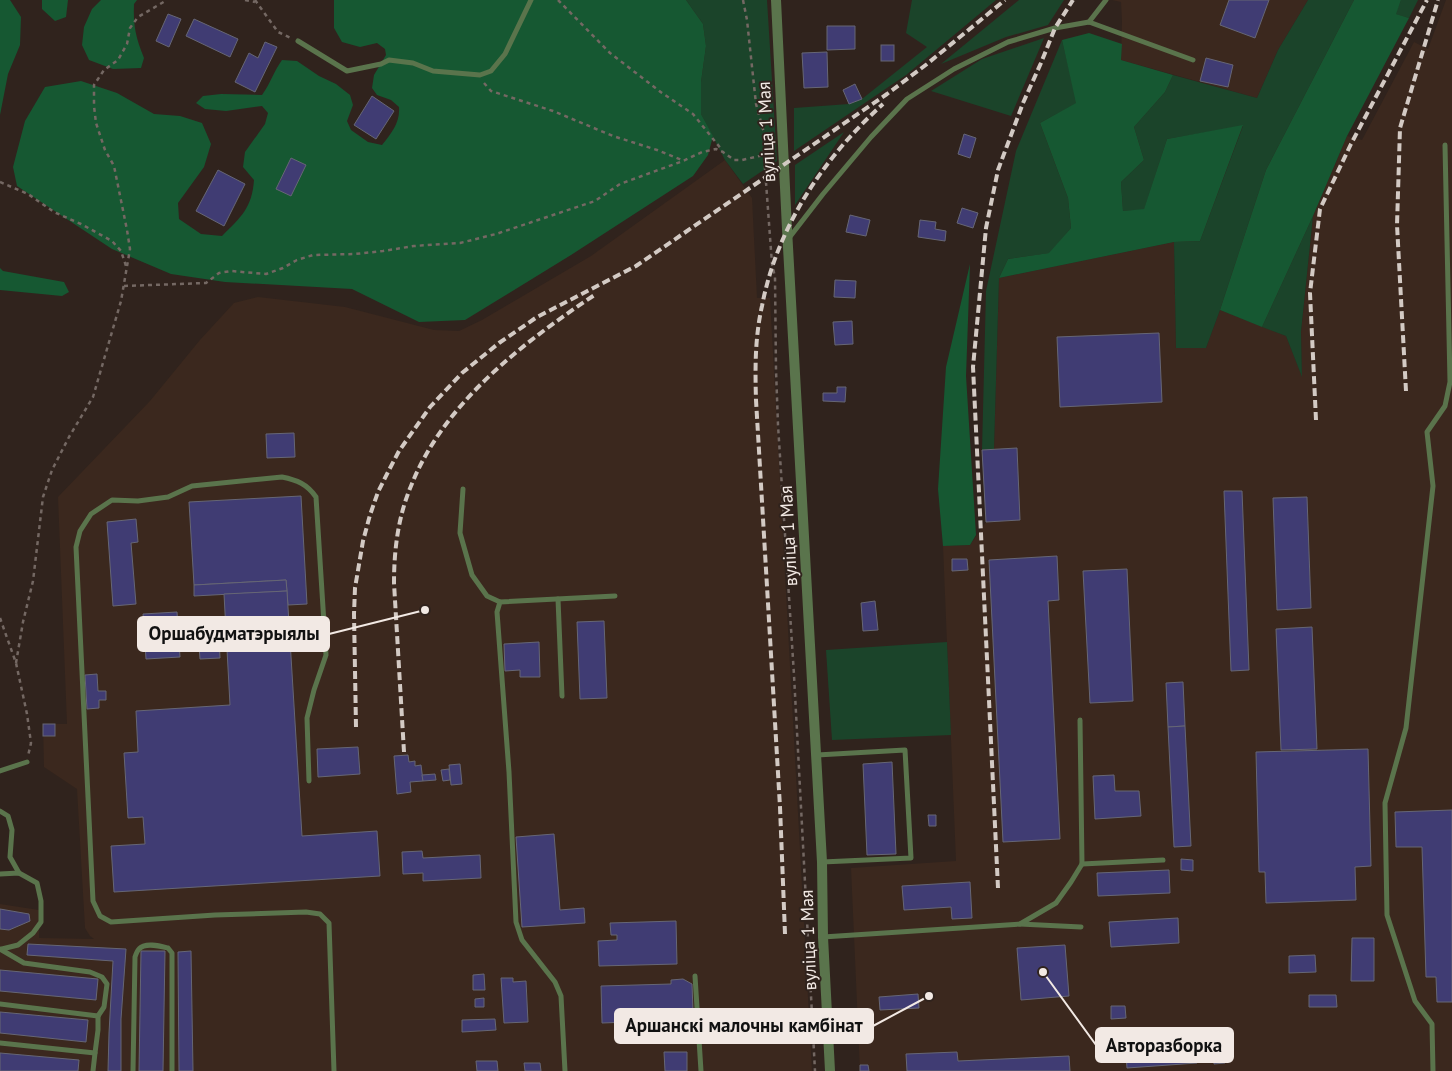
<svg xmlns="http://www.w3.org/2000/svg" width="1452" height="1071" viewBox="0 0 1452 1071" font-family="'PT Sans',sans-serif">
	<rect width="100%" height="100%" fill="#30231d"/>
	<g fill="#3b281e">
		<path d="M1112 0H1308L1278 50 1257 98 1121 60 1122 21 1121 2Z"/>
		<path d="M1446 0H1452V1071H860L851 868 956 861 943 546 970 545 986 522 982 450 994 449 999 278 1174 242 1176 348H1206L1220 310 1286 336 1302 376 1301 332 1313 216 1347 136 1362 140 1414 42 1428 49Z"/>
		<path d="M725 160 752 198 757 298H770L812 1071H0V904L39 910V938L94 939 90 936 85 928 77 789 44 767 43 724H67L58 497 150 401 200 340 234 303 258 297 345 307 434 330 459 331 482 320 591 256Z"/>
	</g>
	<g fill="#1b442a">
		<path d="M686 0H767L777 161 743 184 725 160 701 114V82L706 46 703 24Z"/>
		<path d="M912 0H996L906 75 794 151V108L849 104 862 99 927 47 906 33Z"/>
		<path d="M1019 0H1064L1048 25 1006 37 941 64Z"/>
		<path d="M1308 0H1354L1266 170 1220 310 1206 348H1176L1174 242 1200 241 1243 126 1167 139 1144 210 1123 211 1121 182 1144 160 1134 127 1165 92 1173 75 1257 98 1278 50Z"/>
		<path d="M1401 0H1418L1409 18 1395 14Z"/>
		<path d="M1044 38 1011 116 931 91 982 59Z"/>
		<path d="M1062 40 1077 103 1040 123 1068 198 1071 228 1050 253 1008 259 999 278 994 449 982 450 986 291 1016 151Z"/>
		<path d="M844 132 795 205V165Z"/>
		<path d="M1313 216 1301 332 1302 377 1286 336 1262 327Z"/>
		<path d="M947 642 951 735 832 740 826 650Z"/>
	</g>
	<g fill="#165832">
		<path d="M0 0H10L21 17 20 45 8 74 0 115Z"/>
		<path d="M42 0H68L66 17 55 21 42 9Z"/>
		<path d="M101 0H137L134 4C133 26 136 38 144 58L141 68 113 69 89 60 82 45 84 27 92 9Z"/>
		<path d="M334 0H686L703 24 706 46 701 82V114L713 136 708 155 693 176 571 255 465 320 419 322 352 289 225 282 171 274 112 249 17 186 13 167 25 121 45 87 81 81 117 93 154 114 180 116 202 123 211 144 204 167 178 203 179 219 201 234 222 236C241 217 252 208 254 180L243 167 245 152 265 124 268 113 262 106 226 111 205 109 196 103 203 96 221 94 262 95C270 84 274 71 282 60L297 61 319 76 336 84 350 95 353 105 347 121 351 130 368 142 382 145C392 132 400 123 399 107L391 100 377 95 372 88 374 75 386 55 385 49 377 43 360 47 342 42 334 28Z"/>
		<path d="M1354 0H1401L1396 14 1409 18 1347 136 1313 216 1262 327 1220 310 1266 170Z"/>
		<path d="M1089 33 1122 44 1121 60 1173 75 1165 92 1134 127 1144 160 1121 182 1123 211 1144 209 1167 139 1243 125 1200 241 1174 242 999 278 1008 259 1049 253 1071 228 1068 198 1040 123 1076 103 1062 40Z"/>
		<path d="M970 264 966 376 976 535 970 545 943 546 938 489 946 367Z"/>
		<path d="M0 268 3 271 64 282 69 292 62 296 0 290Z"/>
	</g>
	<g fill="#403c73" stroke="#666675">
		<path d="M1229 0H1269L1255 38 1220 25Z"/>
		<path d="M168 14 181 19 169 47 156 41Z"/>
		<path d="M194 19 238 39 230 57 186 36Z"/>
		<path d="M827 26H855V49L827 50Z"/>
		<path d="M265 42 277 47 255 92 235 82 249 53 258 58Z"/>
		<rect x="881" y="45" width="13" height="16"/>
		<path d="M827 52 828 87 804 88 802 53Z"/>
		<path d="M1206 58 1233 65 1228 87 1200 81Z"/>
		<path d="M855 84 862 99 849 104 843 90Z"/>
		<path d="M372 96 394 111 376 139 354 125Z"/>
		<path d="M964 134 976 138 970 158 958 154Z"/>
		<path d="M291 158 306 165 291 196 276 189Z"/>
		<path d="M218 170 245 184 224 226 196 211Z"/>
		<path d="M962 208 978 213 973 228 957 223Z"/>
		<path d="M850 215 870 220 866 236 846 232Z"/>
		<path d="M920 220 936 222 935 229 946 231 945 241 918 237Z"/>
		<path d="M835 280 856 281 855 298 834 297Z"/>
		<path d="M852 321 853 344 835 345 833 322Z"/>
		<path d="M1159 333 1162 402 1060 407 1057 337Z"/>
		<path d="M837 387H846L845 402 823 401V393H837Z"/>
		<path d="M294 433 295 457 267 458 266 434Z"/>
		<path d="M1017 448 1020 520 986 522 982 450Z"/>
		<path d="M1224 491H1242L1249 670 1231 671Z"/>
		<path d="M301 496 307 604 288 605 286 580 194 585 189 502Z"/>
		<path d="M1307 497 1311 608 1277 610 1273 498Z"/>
		<path d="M136 519 138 542 131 543 136 604 113 606 107 522Z"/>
		<path d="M1057 556 1059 600 1048 601 1060 839 1003 842 989 560Z"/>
		<path d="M952 559H967L968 570 952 571Z"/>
		<path d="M1127 569 1133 701 1090 703 1083 571Z"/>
		<path d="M286 580 287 591 194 596V585Z"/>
		<path d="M287 591 302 836 377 831 380 876 114 892 111 846 145 844 143 817 128 818 124 753 138 752 136 711 230 705 224 594Z"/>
		<path d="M875 601 878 630 863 631 861 603Z"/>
		<path d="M177 612 180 657 146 659 143 614Z"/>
		<path d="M218 617 220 658 200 659 197 618Z"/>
		<path d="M604 621 607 698 580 699 577 622Z"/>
		<path d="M1312 627 1317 749 1281 750 1276 629Z"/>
		<path d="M539 642 540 677H520V670L505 671 504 644Z"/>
		<path d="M97 674 98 691H106V700H99V708L87 709 85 675Z"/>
		<path d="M1183 682 1185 726 1168 727 1166 683Z"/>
		<rect x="43" y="724" width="12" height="12"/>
		<path d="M1185 726 1191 846 1174 847 1168 727Z"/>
		<path d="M358 747 360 774 318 777 317 749Z"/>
		<path d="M1368 749 1371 866 1355 867 1356 900 1266 903 1265 872H1259L1256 752Z"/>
		<path d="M408 755 409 762 415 761V766L421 765 423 781 410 782 411 792 397 794 394 756Z"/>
		<path d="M892 762 896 854 867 855 863 764Z"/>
		<path d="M460 764 462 784 451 785 449 765Z"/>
		<path d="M449 769 450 780 443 781 441 770Z"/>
		<path d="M435 774 436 780 423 781 422 775Z"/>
		<path d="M1114 775 1115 791H1139L1141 816 1095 819 1093 776Z"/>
		<path d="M1452 810V1002H1437L1436 977H1426L1422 847H1396L1395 812Z"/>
		<path d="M928 815H936V826H929Z"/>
		<path d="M554 834 560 910 584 908 585 923 522 927 516 837Z"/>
		<path d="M422 851 423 858 480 855 481 878 423 881V873L403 874 402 852Z"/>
		<path d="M1181 859 1193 860V871L1181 870Z"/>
		<path d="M1169 870 1170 893 1098 896 1097 873Z"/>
		<path d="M970 882 972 918 952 919 951 907 904 910 902 886Z"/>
		<path d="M0 909 29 914 30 921 9 930 0 929Z"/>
		<path d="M1178 918 1179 943 1111 947 1109 922Z"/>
		<path d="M676 921 677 964 599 966 598 941 617 940V935H611L610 923Z"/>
		<path d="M1352 938H1374V981H1351Z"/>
		<path d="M28 944 126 949 121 1019V1071H108L109 1033 113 961 27 955Z"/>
		<path d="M1065 945 1069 996 1021 1000 1017 948Z"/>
		<path d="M141 951H165L163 1071H139Z"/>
		<path d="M191 951 193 1071H179L178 952Z"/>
		<path d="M1315 955 1316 972 1289 973V956Z"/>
		<path d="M0 970 98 979 96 1000 0 991Z"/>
		<path d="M484 974 485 990H473V975Z"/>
		<path d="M501 978H513V982L526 981 528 1022 504 1023Z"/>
		<path d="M683 979 692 984 693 1011 684 1012V1020L602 1023 601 986 671 984V980Z"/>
		<path d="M918 994 919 1008 880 1010 879 997Z"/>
		<path d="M1309 995H1336L1337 1007H1309Z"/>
		<path d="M484 998V1007H475V999Z"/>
		<path d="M1111 1006H1125L1126 1018 1111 1019Z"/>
		<path d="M0 1012 88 1020 86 1042 0 1033Z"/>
		<path d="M495 1019 496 1030 462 1032V1020Z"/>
		<path d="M1195 1037 1197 1063 1127 1068 1125 1041Z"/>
		<path d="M1224 1044 1225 1063 1214 1064 1213 1045Z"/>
		<path d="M664 1052H687V1071H665Z"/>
		<path d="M957 1052 958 1061 1069 1056 1070 1071H907L906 1054Z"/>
		<path d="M0 1053 79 1060 78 1071H0Z"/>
		<path d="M476 1061H497L498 1071H477Z"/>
		<path d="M524 1063H540L541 1071H525Z"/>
		<path d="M860 1065H868L869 1071H860Z"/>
	</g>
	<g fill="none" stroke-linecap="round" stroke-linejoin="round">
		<g stroke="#746863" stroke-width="2.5" stroke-dasharray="4 4" stroke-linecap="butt">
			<path d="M245 0 255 2"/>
			<path d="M255 0 278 32 291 38"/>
			<path d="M558 0 610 53 662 93 693 114 722 150"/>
			<path d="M743 0 747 20 756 104 764 133V155L772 264 775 277 776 370 778 425 794 675 815 1071"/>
			<path d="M484 83 491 91 553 111 613 136 657 150 682 160"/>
			<path d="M0 182 28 194 54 212 81 224 112 241 121 251 126 266"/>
			<path d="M124 286 206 283 219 273 231 271 266 274 283 268 297 260 313 255 355 254 383 251 414 246 460 243 496 234 595 201 620 184 683 161 702 152 716 149 723 152 734 160H742L764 155"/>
			<path d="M0 618 16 663 27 714 31 743 28 756"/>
			<path d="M16 663 23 622 33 581 43 497 52 470 69 437 93 397 121 301 130 249 127 230 114 166 105 150 96 123 94 106V85L104 70 118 60 127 44 130 28 138 17 167 0"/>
		</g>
		<g stroke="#5a744c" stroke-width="5">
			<path d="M1089 22 1106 0"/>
			<path d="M298 41 347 71 381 64 389 60 413 63 433 71 480 75 491 71 505 54 531 0"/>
			<path d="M789 238 823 194 871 137 907 99 954 69 1008 42 1055 28 1089 22 1193 60"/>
			<path d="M463 489 460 533 472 575 487 596 500 602"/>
			<path d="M558 599 562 696"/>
			<path d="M817 755 905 750 911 858 822 862"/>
			<path d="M0 771 27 762"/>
			<path d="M309 781 307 718 314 690 326 655 316 497C307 484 297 480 282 477L192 486 168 497 138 501 112 500 91 514 80 531 76 547 93 901 100 916 111 922 215 915 306 912 320 914 329 923 334 1071"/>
			<path d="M0 811 8 816 12 830 10 857 19 873"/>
			<path d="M1082 864 1163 860"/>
			<path d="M0 874 19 873 37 883 41 901V922L33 933 18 945 2 949"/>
			<path d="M1020 924 1081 927"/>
			<path d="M823 937 1020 924 1056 903 1071 882 1082 864 1080 720"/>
			<path d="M0 949 24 963 90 972 102 977 107 984 104 1007 98 1016 0 1004"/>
			<path d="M695 976 701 1071"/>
			<path d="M0 1043 95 1053 98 1030V1016"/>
			<path d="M93 1071 95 1053"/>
			<path d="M133 1071 135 957C136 954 137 951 139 949 145 942 160 946 168 948L172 953V1071"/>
			<path d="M565 1071 561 996 555 982 522 940 516 922 509 772 497 612 500 602 615 596"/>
			<path d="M1433 1071 1432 1024 1415 1001 1387 915 1385 803 1406 728 1433 486 1427 432 1445 406 1450 382 1445 145"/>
		</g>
		<path stroke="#5a744c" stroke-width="10" d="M776 0 787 229 822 862 823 937 830 1071"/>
		<g stroke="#d3cac4" stroke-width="4" stroke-dasharray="8 4" stroke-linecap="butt">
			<path d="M1406 391 1397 225 1400 128 1438 0"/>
			<path d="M1316 420 1310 293 1320 209 1351 144 1427 0"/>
			<path d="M356 727 354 614 355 588 363 541 370 515 378 492 388 472 399 451 430 407 462 373 499 343 537 317 636 266 887 94 927 64 1005 0"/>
			<path d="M404 752 394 583C394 550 398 517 411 486 444 402 524 342 596 294"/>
			<path d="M998 888 973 367 986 228 998 170 1023 103 1041 63 1055 28 1073 0"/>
			<path d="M785 934 780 807 756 400C755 368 755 337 762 306 777 227 824 157 883 104"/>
		</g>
	</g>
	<g text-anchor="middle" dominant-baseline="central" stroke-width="4" stroke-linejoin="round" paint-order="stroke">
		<g font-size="18" fill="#f2e9e4" stroke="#30231d">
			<text transform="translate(766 132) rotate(-93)">вуліца 1 Мая</text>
			<text transform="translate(788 536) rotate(-93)">вуліца 1 Мая</text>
			<text transform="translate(808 940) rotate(-92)">вуліца 1 Мая</text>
		</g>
	</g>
	<path fill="none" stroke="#f2e9e4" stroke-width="2" d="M425 610L329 634M929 996L873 1026M1043 972L1096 1045"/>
	<g fill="#f2e9e4" stroke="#30231d" stroke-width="2">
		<circle cx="425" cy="610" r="5"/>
		<circle cx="929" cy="996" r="5"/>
		<circle cx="1043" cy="972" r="5"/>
	</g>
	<g fill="#f2e9e4" stroke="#f2e9e4" stroke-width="2">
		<rect x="138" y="617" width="191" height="34" rx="5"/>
		<rect x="615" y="1009" width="258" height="34" rx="5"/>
		<rect x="1096" y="1028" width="137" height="34" rx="5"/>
	</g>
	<g font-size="19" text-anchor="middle" font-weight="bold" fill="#111">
		<text x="234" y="640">Оршабудматэрыялы</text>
		<text x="744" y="1032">Аршанскі малочны камбінат</text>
		<text x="1164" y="1052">Авторазборка</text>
	</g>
</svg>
